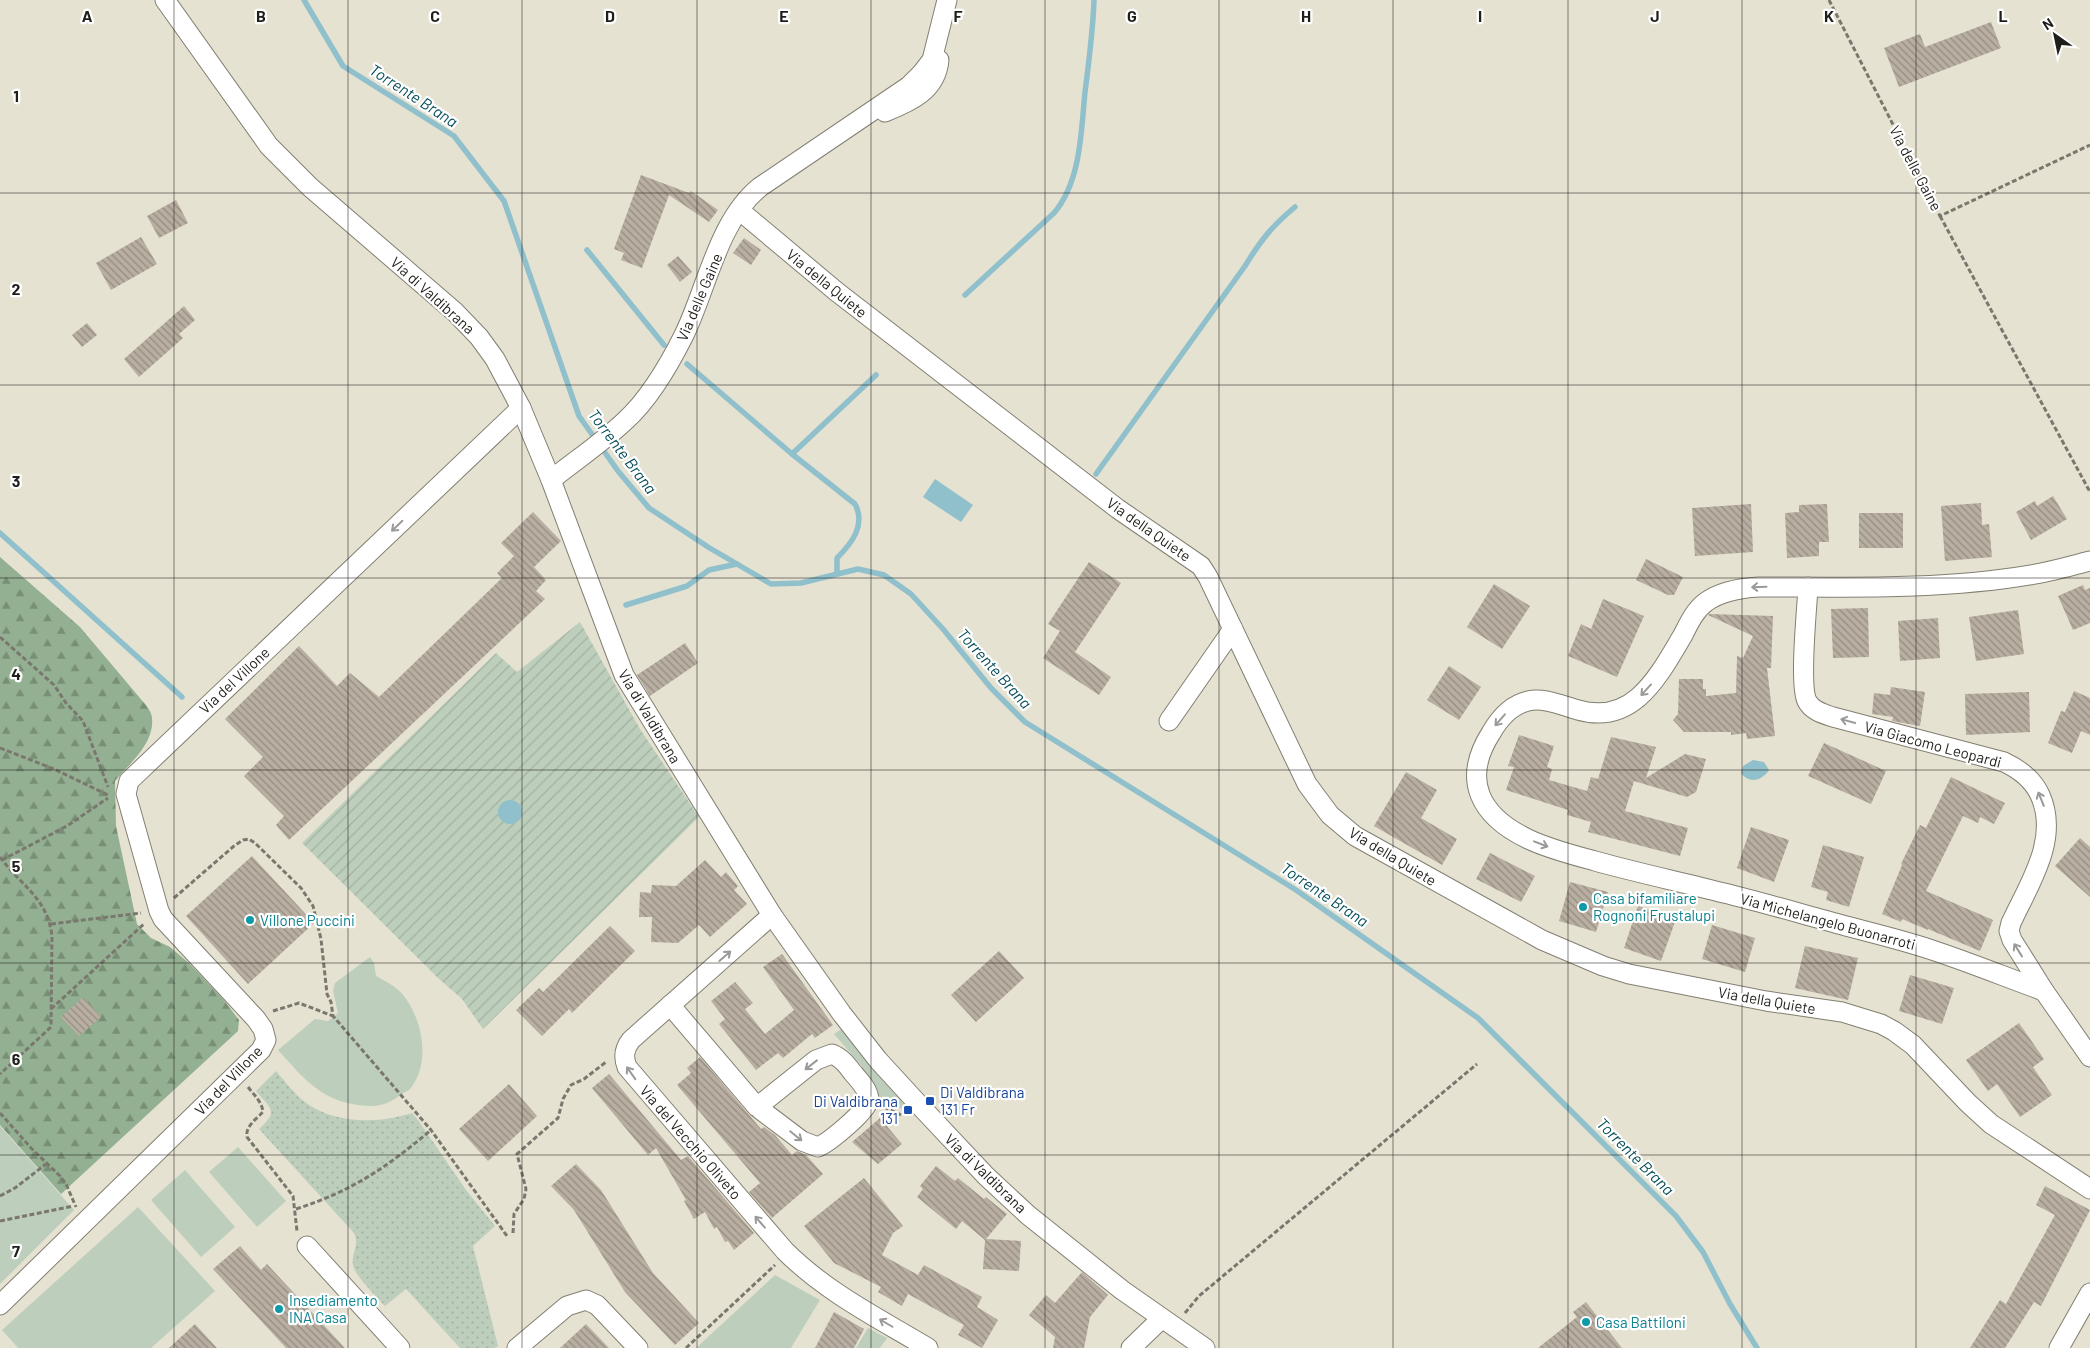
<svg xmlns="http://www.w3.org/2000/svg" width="2090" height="1348" viewBox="0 0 2090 1348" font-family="Barlow,sans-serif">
	<defs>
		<pattern id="forest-firs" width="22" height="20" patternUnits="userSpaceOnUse" patternTransform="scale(1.25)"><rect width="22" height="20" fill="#93b092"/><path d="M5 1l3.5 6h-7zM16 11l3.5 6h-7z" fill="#788f76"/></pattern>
		<pattern id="park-dots" width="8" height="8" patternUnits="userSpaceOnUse" patternTransform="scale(1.25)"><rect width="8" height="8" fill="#bdcfbc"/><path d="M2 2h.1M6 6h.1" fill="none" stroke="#a2b1a1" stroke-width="1.8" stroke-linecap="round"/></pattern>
		<pattern id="garden-furrows" width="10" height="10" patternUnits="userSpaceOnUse" patternTransform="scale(1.25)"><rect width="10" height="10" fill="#bdcfbc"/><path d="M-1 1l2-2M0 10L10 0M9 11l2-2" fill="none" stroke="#a2b1a1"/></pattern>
		<pattern id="building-back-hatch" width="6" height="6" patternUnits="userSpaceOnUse" patternTransform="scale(1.25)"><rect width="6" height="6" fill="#b8aea1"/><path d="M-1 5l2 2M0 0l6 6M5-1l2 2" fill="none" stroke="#958d82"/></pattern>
	</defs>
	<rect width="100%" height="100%" fill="#e6e2d2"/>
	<g fill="#bdcfbc">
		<path d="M370 957 374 963 376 976C387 982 397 987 404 996 423 1021 431 1063 410 1089 407 1092 404 1092 400 1095 388 1105 375 1108 358 1105 344 1103 328 1098 316 1088 302 1078 290 1063 278 1050L315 1019 328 1021 338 1013 333 991 335 983Z"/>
		<path d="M846 1026 923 1120 875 1095 861 1065 834 1034Z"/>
		<path d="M0 1126 74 1210 0 1284Z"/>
		<path d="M238 1147 286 1201 257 1227 209 1172Z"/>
		<path d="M185 1170 235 1227 201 1257 151 1200Z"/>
		<path d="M138 1207 215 1291 151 1348H18L2 1330Z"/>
		<path d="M775 1275 820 1300 791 1348H696Z"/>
		<path d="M868 1328 887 1338 880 1348H856Z"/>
	</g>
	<path fill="url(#forest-firs)" d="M0 557 80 627 145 704C148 708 152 713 152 718 155 743 129 764 115 781L116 826 137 924 151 938 170 947 190 964 223 999 239 1020 238 1031 61 1194 0 1125Z"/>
	<path fill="url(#park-dots)" d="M276 1071C285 1081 294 1094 305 1102 334 1124 378 1124 412 1113L418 1120 466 1190 495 1226 473 1246 498 1346 495 1348H460L406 1289 385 1306C377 1297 355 1276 353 1265 351 1253 360 1244 354 1233L259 1129C279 1111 271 1109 256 1091Z"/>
	<path fill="url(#garden-furrows)" d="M580 622 640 729 699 817 483 1029 462 999 438 978 302 843 496 653 517 672Z"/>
	<g fill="#8fc0cb">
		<path d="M935 479 973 505 961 522 923 497Z"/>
		<path d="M1753 760 1764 762 1769 770C1762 781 1749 784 1741 773L1743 766Z"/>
		<circle cx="510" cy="812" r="12"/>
	</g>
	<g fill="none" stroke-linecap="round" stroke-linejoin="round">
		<g stroke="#8fc0cb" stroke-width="5.5">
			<path d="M304 0 343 66 454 136 504 201 579 416 618 471 649 508 708 547 771 584 801 583 858 569 884 575 911 594 943 629 991 688 1025 722 1296 890 1478 1018 1676 1216 1703 1252 1730 1304 1757 1348"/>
			<path d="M587 250 664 345"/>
			<path d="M965 295 1054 213C1081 181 1081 132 1085 92 1089 61 1093 31 1094 0"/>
			<path d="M687 364 792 454 855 504C866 525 852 543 837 558V573"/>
			<path d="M792 454 876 375"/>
			<path d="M1096 474 1245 266C1261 240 1272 226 1295 207"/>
			<path d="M0 533 182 697"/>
			<path d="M626 605 687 586 709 570 737 564"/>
		</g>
	</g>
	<g fill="url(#building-back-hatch)">
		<path d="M1991 22 2001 48 1899 87 1884 48 1920 34 1925 47Z"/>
		<path d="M641 175 689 193 691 191 718 210 709 222 669 195 642 268 621 260 624 253 614 249Z"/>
		<path d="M176 200 188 223 159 238 147 216Z"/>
		<path d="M141 237 157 264 111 290 96 263Z"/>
		<path d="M744 238 761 250 751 265 733 253Z"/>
		<path d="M678 256 692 272 680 282 667 265Z"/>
		<path d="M184 306 195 320 179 334 183 338 139 377 124 359Z"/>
		<path d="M87 323 97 335 82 347 72 335Z"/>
		<path d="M2053 496 2067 519 2031 540 2016 512 2035 501 2037 506Z"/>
		<path d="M1981 503 1982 525 1989 524 1992 557 1945 561 1941 506Z"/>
		<path d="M1751 504 1753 552 1695 556 1692 508Z"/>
		<path d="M1827 504 1829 542H1819V556L1787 558 1785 513 1799 512V505Z"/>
		<path d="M533 512 561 541 534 567 546 580 536 591 545 599 289 840 276 825 284 816 244 776 263 757 225 719 299 646 337 686 350 673 379 697 502 578 497 573 514 556 501 543Z"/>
		<rect x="1859" y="513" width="44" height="35"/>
		<path d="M1646 559 1683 577 1674 595H1668L1636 580Z"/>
		<path d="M1089 562 1121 583 1075 652 1111 677 1099 695 1043 658 1060 631 1048 624Z"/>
		<path d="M1494 584 1530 606 1502 649 1467 627Z"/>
		<path d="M2083 585 2085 590 2090 588V623L2073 630 2058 596Z"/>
		<path d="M1603 599 1644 616 1617 677 1568 656 1581 624 1591 629Z"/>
		<path d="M1868 608 1869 657 1833 658 1831 609Z"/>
		<path d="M2018 610 2024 654 1976 661 1969 617Z"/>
		<path d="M1710 614 1773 616 1771 668H1767L1775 736 1747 739 1746 733 1731 735V732H1684L1673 720 1678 714 1679 679H1703V689H1706V696L1736 693 1737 656 1743 658 1753 636 1708 615Z"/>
		<path d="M1938 618 1940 658 1900 661 1898 621Z"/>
		<path d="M685 643 698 663 650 696 637 675Z"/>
		<path d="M1449 666 1481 687 1459 720 1427 700Z"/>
		<path d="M1891 687 1925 692 1920 726 1892 721 1893 717 1872 714 1874 693 1890 695Z"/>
		<path d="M2074 691 2090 698V735L2081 731 2072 753 2048 743 2061 711 2065 712Z"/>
		<path d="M2029 692 2030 732 1966 735 1965 694Z"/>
		<path d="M1519 735 1554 746 1547 767 1552 769 1549 780 1587 791 1591 777 1598 779 1611 737 1656 747 1646 778 1685 754 1706 759 1696 792 1687 797 1634 781 1625 811 1688 828 1680 856 1588 832 1591 822 1567 815 1568 810 1506 790 1514 767 1508 766Z"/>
		<path d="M1824 743 1886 771 1871 804 1808 776Z"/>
		<path d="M1406 772 1437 790 1421 818 1457 839 1442 865 1374 826Z"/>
		<path d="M1951 777 2005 803 1994 824 1980 817 1978 823 1963 816 1926 891 1993 920 1980 951 1928 929V930L1902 919 1901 922 1882 914 1902 865 1901 864 1920 825 1926 828Z"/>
		<path d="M1751 827 1789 840 1774 882 1737 868Z"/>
		<path d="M2080 838 2090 847V897L2055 866Z"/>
		<path d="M1823 845 1864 857 1849 907 1826 900 1828 892 1811 887Z"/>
		<path d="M1490 853 1535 876 1521 902 1476 879Z"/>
		<path d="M252 856 314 923 248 984 186 916Z"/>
		<path d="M705 860 721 877 726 872 738 886 734 890 747 904 710 937 699 925 678 943 651 942 652 917H639L640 892 651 893 652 885 676 886Z"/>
		<path d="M1570 882 1608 892 1596 932 1559 921Z"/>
		<path d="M1638 906 1676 919 1661 961 1624 948Z"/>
		<path d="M1712 925 1755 938 1745 972 1702 959Z"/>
		<path d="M610 926 635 951 572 1013 569 1009 542 1036 516 1010 539 988 543 992Z"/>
		<path d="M1805 946 1858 958 1848 1000 1795 988Z"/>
		<path d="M999 951 1024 978 976 1022 951 995Z"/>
		<path d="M782 954 833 1025 815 1038 812 1034 783 1058 778 1053 756 1070 719 1024 725 1019 711 1001 735 982 753 1003 745 1009 765 1034 794 1010 763 967Z"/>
		<path d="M1910 975 1954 988 1942 1024 1899 1011Z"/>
		<path d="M83 997 101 1017 79 1036 61 1017Z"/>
		<path d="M2019 1023 2044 1059 2033 1067 2052 1095 2020 1117 1997 1084 1988 1091 1966 1060Z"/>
		<path d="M700 1057 761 1129 764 1127 775 1135 792 1155 797 1151 806 1155 823 1174 772 1218 749 1192 760 1183 677 1085 691 1073 687 1068Z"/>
		<path d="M609 1074 681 1160 688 1156 754 1233 734 1250 728 1241 725 1242 717 1227 714 1229 705 1212 694 1219 684 1201 686 1200 656 1148 648 1155 592 1088Z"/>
		<path d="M509 1084 537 1116 488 1161 459 1129Z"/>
		<path d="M880 1118 902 1144 878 1164 852 1142Z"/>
		<path d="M576 1164 601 1190 653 1273 699 1323 675 1345 625 1292 574 1210 551 1186Z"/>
		<path d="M936 1166 955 1181 958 1178 984 1199 986 1197 1007 1214 986 1239 1021 1241 1019 1271 983 1269 985 1240 962 1221 956 1229 917 1197 923 1189 920 1186Z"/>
		<path d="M864 1178 903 1226 893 1233 882 1255 918 1275 924 1265 982 1297 977 1307 998 1320 982 1348 958 1335 964 1325 908 1294 902 1306 878 1292 881 1287 834 1263 804 1226Z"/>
		<path d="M2045 1186 2090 1210 2041 1306 2034 1302 2005 1348H1970L2000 1300 2006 1304 2055 1215 2036 1205Z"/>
		<path d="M240 1246 261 1270 267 1264 345 1348H286L213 1269Z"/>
		<path d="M1082 1272 1108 1295 1090 1317 1084 1348H1053L1055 1337 1029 1315 1046 1295 1055 1303Z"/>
		<path d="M1586 1302 1622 1348H1538L1577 1317 1573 1312Z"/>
		<path d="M834 1312 864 1329 854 1348H815Z"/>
		<path d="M195 1324 217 1348H169Z"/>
		<path d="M586 1324 609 1348H560Z"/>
	</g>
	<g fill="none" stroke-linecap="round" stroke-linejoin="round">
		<g stroke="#837f71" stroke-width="21">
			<g id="minor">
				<path d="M165 0 269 146 310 187 455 312 479 337 495 359 521 408 551 480 624 675 772 915 842 1014 878 1060 922 1108 986 1176 1028 1215 1122 1290 1205 1348"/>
				<path d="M885 112C910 102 936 91 939 60"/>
				<path d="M739 210 837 292 1118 509 1201 566 1208 577 1307 784 1330 815 1355 836 1542 940 1603 966 1629 974 1766 1001 1842 1012 1881 1024 1894 1031 1913 1045 1968 1103 1991 1124 2090 1189"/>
				<path d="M551 480C576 460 603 442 626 420 650 398 669 365 684 335 707 288 718 221 760 187L909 86 922 73 932 60 947 0"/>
				<path d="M1808 587C1807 609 1799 684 1807 701 1812 711 1824 714 1833 717L2004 762C2019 769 2033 780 2040 795 2060 839 2029 884 2011 923L2009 931 2012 940 2044 991 2090 1057"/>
				<path d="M1169 721 1233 629"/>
				<path d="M772 915 631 1040C624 1049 623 1057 627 1067L785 1251C826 1292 878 1318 928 1348"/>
				<path d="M2044 991C2008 978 1971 963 1935 951 1906 941 1876 934 1846 926 1805 915 1765 903 1724 893 1681 882 1638 873 1595 861 1573 855 1549 849 1528 839 1480 816 1461 780 1491 733 1499 719 1511 705 1528 701 1544 697 1563 706 1578 710 1634 726 1659 675 1683 635 1689 623 1695 610 1706 602 1721 591 1741 588 1759 587 1849 587 1941 590 2030 575 2050 572 2070 566 2090 561"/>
				<path d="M670 1005 757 1107 802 1141 818 1147C828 1143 869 1110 869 1099 868 1089 859 1080 853 1073 847 1065 842 1058 832 1054L816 1060 757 1107"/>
				<path d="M307 1246 400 1348"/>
				<path d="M0 1305 261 1050 266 1040 263 1029 256 1019 163 919 159 911 126 794 129 781 521 408"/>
				<path d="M517 1348 567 1306 586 1300 597 1305 638 1348"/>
				<path d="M1131 1348 1161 1319"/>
				<path d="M2059 1348 2090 1293"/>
			</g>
		</g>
		<g stroke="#7a786e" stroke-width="3" stroke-dasharray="5 2.5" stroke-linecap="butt">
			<path d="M1829 0 1940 216 2090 145"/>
			<path d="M1940 216 2090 492"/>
			<path d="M0 637 54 685 66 703 83 721 108 787"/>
			<path d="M0 748 54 769 108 795"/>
			<path d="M0 857C21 886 47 897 52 936L51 1027 0 1074"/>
			<path d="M2 860 67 826 108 798"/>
			<path d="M174 898 234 846 243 840 249 839 255 843 301 888 313 906 321 939 327 994 331 1002 333 1016 431 1130 507 1236"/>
			<path d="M51 924 141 913"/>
			<path d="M51 1009 145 923"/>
			<path d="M273 1011 299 1003 333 1016"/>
			<path d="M248 1087C254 1095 262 1102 263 1112 256 1119 245 1127 247 1137L293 1196 297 1231"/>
			<path d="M884 1107 901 1115"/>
			<path d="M0 1113 31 1148 60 1176 66 1184 76 1207"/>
			<path d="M0 1196 15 1188 46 1164"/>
			<path d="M296 1209C352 1191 386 1168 431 1130"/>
			<path d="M0 1221 73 1206"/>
			<path d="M513 1233 514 1214 524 1199 526 1189 517 1154 558 1118 563 1099 571 1085 584 1079 606 1062"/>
			<path d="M1185 1313 1199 1296 1477 1064"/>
			<path d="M686 1348 775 1265"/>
		</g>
		<use href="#minor" stroke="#fff" stroke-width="19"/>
	</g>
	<defs><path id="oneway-shaft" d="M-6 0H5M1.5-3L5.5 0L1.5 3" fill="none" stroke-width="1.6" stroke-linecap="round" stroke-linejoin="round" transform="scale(1.25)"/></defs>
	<g stroke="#9b9a98">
		<use href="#oneway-shaft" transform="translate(397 526) rotate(136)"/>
		<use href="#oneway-shaft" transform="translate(1759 587) rotate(178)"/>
		<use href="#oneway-shaft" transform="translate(1646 690) rotate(132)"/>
		<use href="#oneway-shaft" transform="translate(1500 720) rotate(131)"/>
		<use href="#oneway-shaft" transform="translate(1848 721) rotate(-165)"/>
		<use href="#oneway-shaft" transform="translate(2041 799) rotate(-112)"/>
		<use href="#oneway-shaft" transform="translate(1541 844) rotate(21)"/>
		<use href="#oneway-shaft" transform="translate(2018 950) rotate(-122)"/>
		<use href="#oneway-shaft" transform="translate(725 956) rotate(-41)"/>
		<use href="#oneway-shaft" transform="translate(811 1065) rotate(142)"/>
		<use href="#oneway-shaft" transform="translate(631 1073) rotate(-125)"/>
		<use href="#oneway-shaft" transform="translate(796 1136) rotate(39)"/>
		<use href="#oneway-shaft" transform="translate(760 1222) rotate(-131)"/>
		<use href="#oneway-shaft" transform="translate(886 1323) rotate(-150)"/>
	</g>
	<path fill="none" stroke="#201e19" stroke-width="1" stroke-opacity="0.55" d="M174 0V1348M348 0V1348M522 0V1348M697 0V1348M871 0V1348M1045 0V1348M1219 0V1348M1393 0V1348M1568 0V1348M1742 0V1348M1916 0V1348M0 193H2090M0 385H2090M0 578H2090M0 770H2090M0 963H2090M0 1155H2090"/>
	<g fill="#0f9aa8" stroke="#fff" stroke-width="2">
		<circle cx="1583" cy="907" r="5"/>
		<circle cx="250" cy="920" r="5"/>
		<circle cx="279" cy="1309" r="5"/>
		<circle cx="1586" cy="1322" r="5"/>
	</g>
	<g fill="#1a4fb4" stroke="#fff" stroke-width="2">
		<rect x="925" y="1096" width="10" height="10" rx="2.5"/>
		<rect x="903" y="1105" width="10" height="10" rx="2.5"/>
	</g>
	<g text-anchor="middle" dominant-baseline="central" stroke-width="4.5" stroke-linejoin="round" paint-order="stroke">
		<g font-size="15" fill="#201e19" stroke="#fff">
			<text transform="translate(1916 168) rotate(62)">Via delle Gaine</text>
			<text transform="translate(827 283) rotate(39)">Via della Quiete</text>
			<text transform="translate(433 295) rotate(42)">Via di Valdibrana</text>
			<text transform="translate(699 297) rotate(-67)">Via delle Gaine</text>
			<text transform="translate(1149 529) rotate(35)">Via della Quiete</text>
			<text transform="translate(234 680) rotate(-43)">Via del Villone</text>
			<text transform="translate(650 716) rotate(59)">Via di Valdibrana</text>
			<text transform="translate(1933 744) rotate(15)">Via Giacomo Leopardi</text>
			<text transform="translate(1393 856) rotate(31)">Via della Quiete</text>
			<text transform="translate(1828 921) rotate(15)">Via Michelangelo Buonarroti</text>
			<text transform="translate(1767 1000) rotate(10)">Via della Quiete</text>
			<text transform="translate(228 1080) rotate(-46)">Via del Villone</text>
			<text transform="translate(691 1142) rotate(49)">Via del Vecchio Oliveto</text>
			<text transform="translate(986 1173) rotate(44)">Via di Valdibrana</text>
		</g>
		<g font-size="15" fill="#0d838f" stroke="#fff" text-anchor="start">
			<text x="1593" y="898">Casa bifamiliare<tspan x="1593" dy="17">Rognoni Frustalupi</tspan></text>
			<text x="260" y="920">Villone Puccini</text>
			<text x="289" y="1300">Insediamento<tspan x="289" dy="17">INA Casa</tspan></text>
			<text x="1596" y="1322">Casa Battiloni</text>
		</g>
		<g font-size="15" fill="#164399" stroke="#fff" text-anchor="start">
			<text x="940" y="1092">Di Valdibrana<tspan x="940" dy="17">131 Fr</tspan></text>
			<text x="898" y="1101" text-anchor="end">Di Valdibrana<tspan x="898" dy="17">131</tspan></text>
		</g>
		<g font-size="16" font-style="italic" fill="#054e5a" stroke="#fff">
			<text transform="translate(414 95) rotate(33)">Torrente Brana</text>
			<text transform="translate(623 451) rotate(53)">Torrente Brana</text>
			<text transform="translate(995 668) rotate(48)">Torrente Brana</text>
			<text transform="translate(1325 894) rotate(34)">Torrente Brana</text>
			<text transform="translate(1636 1156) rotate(45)">Torrente Brana</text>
		</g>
	</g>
	<g font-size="16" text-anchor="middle" font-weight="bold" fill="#201e19" stroke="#fff" stroke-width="4.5" stroke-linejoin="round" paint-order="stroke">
		<text x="87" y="22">A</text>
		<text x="261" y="22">B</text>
		<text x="435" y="22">C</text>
		<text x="610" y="22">D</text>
		<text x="784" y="22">E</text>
		<text x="958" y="22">F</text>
		<text x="1132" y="22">G</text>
		<text x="1306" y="22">H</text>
		<text x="1480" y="22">I</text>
		<text x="1655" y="22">J</text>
		<text x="1829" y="22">K</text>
		<text x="2003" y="22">L</text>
		<text x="16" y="102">1</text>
		<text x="16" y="295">2</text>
		<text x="16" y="487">3</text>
		<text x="16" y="680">4</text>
		<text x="16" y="872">5</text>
		<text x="16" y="1065">6</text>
		<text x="16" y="1257">7</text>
	</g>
	<g transform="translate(2055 35) rotate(327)" stroke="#ffffff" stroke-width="4" paint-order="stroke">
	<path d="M0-4L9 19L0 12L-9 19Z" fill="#201e19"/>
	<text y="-8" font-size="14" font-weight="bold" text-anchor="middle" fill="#201e19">N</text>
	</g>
</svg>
